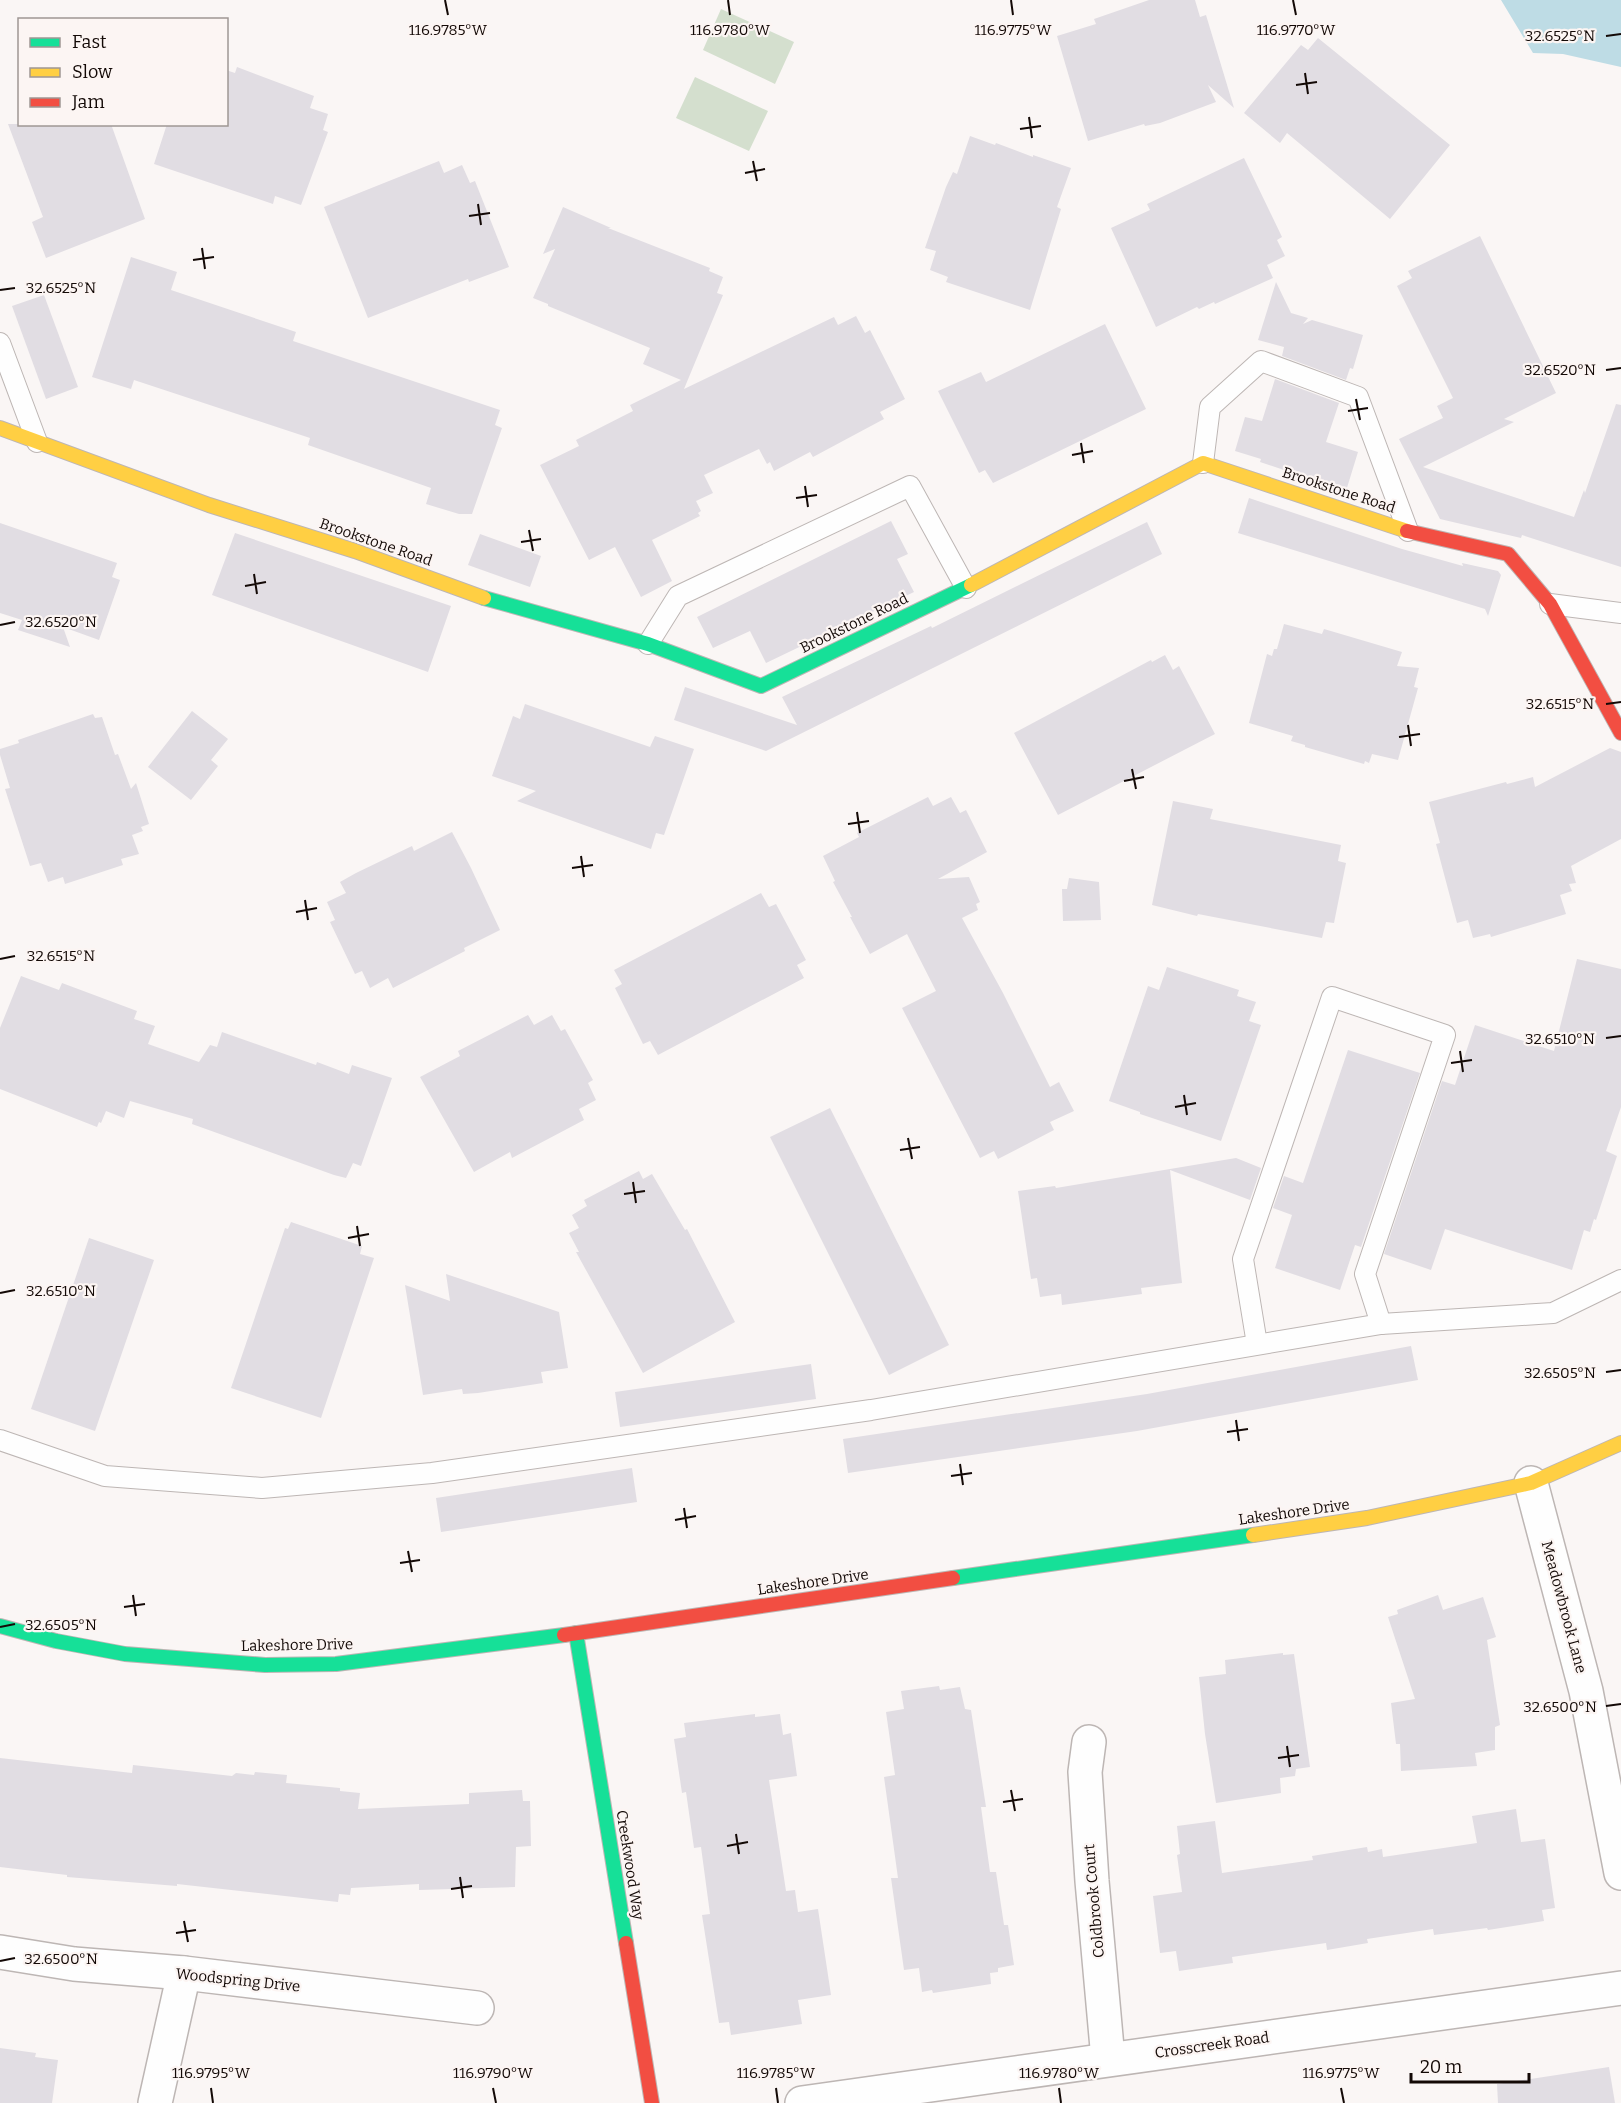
<svg xmlns="http://www.w3.org/2000/svg" width="1621" height="2103" viewBox="0 0 1621 2103" font-family="Bitter,serif">
	<rect width="100%" height="100%" fill="#faf6f5"/>
	<g fill="#d4dfce">
		<path d="M721 9 794 42 775 84 703 50Z"/>
		<path d="M695 77 768 111 749 151 676 118Z"/>
	</g>
	<path fill="#bedce5" d="M1501 0H1621V67L1563 54 1533 53Z"/>
	<g fill="#e1dde3">
		<path d="M1149 0H1195L1200 17 1206 15 1234 108 1208 85 1216 102 1160 123 1145 126 1144 124 1088 141 1057 36 1096 24 1094 19Z"/>
		<path d="M1318 38 1450 145 1390 219 1287 133 1280 143 1244 113 1301 45 1308 50Z"/>
		<path d="M237 67 314 96 310 108 328 114 323 130 328 132 301 205 275 196 273 204 154 164 167 124H226V70L235 73Z"/>
		<path d="M8 124H111L145 219 46 258 32 222 43 217Z"/>
		<path d="M970 136 995 145 996 143 1033 157V155L1071 168 1057 207 1061 209 1030 310 946 282 948 277 930 270 936 251 925 248 946 187 953 172 957 174Z"/>
		<path d="M1244 158 1282 237 1277 240 1285 256 1267 265 1273 278 1215 304 1214 302 1199 309 1197 307 1156 327 1111 228 1150 210 1147 204Z"/>
		<path d="M439 161 444 173 462 165 470 183 475 181 509 267 469 282 468 279 368 318 324 207Z"/>
		<path d="M563 207 611 228H608L710 268 709 271 723 277 717 293 723 295 684 389 834 317 838 325 856 316 865 333 870 330 905 399 880 412 884 419 813 457 810 452 774 471 770 462 767 464 759 449 704 475 713 493 696 501 701 511 698 513 700 516 652 540 672 581 641 597 615 547 589 560 540 465 579 446 576 440 633 411 630 405 681 380 643 364 650 348 548 306V304L533 298 555 249 543 254Z"/>
		<path d="M1480 236 1556 393 1504 419 1514 422 1423 467 1574 517 1584 490 1585 493 1616 404 1621 405V567L1522 535 1521 538 1440 519 1399 439 1443 418 1437 406 1453 398 1397 286 1412 278 1408 271Z"/>
		<path d="M131 257 177 272 171 290 296 332 293 341 500 410 495 425 502 428 472 514H459L426 504 431 488 308 445 310 438 134 380 131 389 92 377Z"/>
		<path d="M1276 282 1291 313 1308 318 1303 324 1312 320 1363 335 1353 369 1350 368 1346 380 1282 356 1284 347 1258 340Z"/>
		<path d="M44 295 78 387 46 399 12 306Z"/>
		<path d="M1105 324 1146 409 993 483 985 470 979 473 938 391 981 372 986 382Z"/>
		<path d="M1275 379 1339 403 1326 442 1358 452 1346 491 1260 462 1261 459 1235 451 1245 417 1262 421Z"/>
		<path d="M1249 498 1402 549 1463 566 1462 563 1498 571 1501 575 1488 616 1485 609 1238 533Z"/>
		<path d="M891 521 908 554 897 559 914 592 766 663 750 631 713 648 697 617Z"/>
		<path d="M1147 522 1162 554 766 751 674 720 685 687 797 725 782 697 931 626 932 628Z"/>
		<path d="M0 523 117 563 112 577 120 580 99 640 63 627 70 647 18 630 22 620 0 613Z"/>
		<path d="M235 533 451 606 428 672 212 595Z"/>
		<path d="M480 534 541 556 530 587 468 565Z"/>
		<path d="M1284 624 1322 634 1324 629 1402 652 1397 666 1419 668 1414 687 1418 688 1398 760 1372 754 1369 763 1365 761 1364 764 1305 747V745L1291 741 1293 736 1249 723 1267 654 1272 656 1274 649H1277Z"/>
		<path d="M1165 655 1173 670 1179 666 1215 734 1058 815 1014 733 1151 660 1152 662Z"/>
		<path d="M525 704 650 747 655 736 694 749 664 835 656 833 651 849 517 801 536 791 492 776 513 716 520 719Z"/>
		<path d="M192 711 228 739 211 760 218 766 191 800 148 767Z"/>
		<path d="M93 714 95 718 102 717 115 755 118 754 131 789 136 783 149 824 141 827 143 831 132 835 139 854 121 859 123 865 65 884 63 877 48 882 41 863 30 866 5 789 10 788 0 755V749L19 743 18 740Z"/>
		<path d="M1610 748 1621 752V839L1571 866 1576 883 1569 884 1572 891 1560 895 1566 914 1491 937 1490 934 1473 938 1468 920 1457 923 1436 844 1440 843 1429 802 1506 782 1507 784 1533 777 1535 787Z"/>
		<path d="M928 797 933 806 951 797 960 813 966 810 987 852 938 879 969 877 980 902 976 904 978 910 962 918 1003 993 1050 1087 1059 1082 1074 1111 1050 1122 1054 1130 998 1159 994 1151 980 1158 902 1008 936 991 907 934 870 954 850 917H852L833 882 835 881 823 856 859 837 857 833Z"/>
		<path d="M1173 801 1213 809 1210 819 1341 845 1338 861 1346 863 1334 923 1326 922 1322 938 1198 914 1197 916 1152 905Z"/>
		<path d="M452 832 471 868 500 930 464 948 465 951 393 988 388 978 370 988 362 971 355 974 330 922 335 920 327 902 346 893 340 882 356 873 412 846 414 851Z"/>
		<path d="M1069 878 1099 882 1101 920 1063 921 1062 889H1067Z"/>
		<path d="M761 893 769 907 776 904 806 960 797 965 804 978 658 1055 650 1041 643 1044 615 988 622 984 614 970Z"/>
		<path d="M1577 959 1621 969V1107L1606 1151 1617 1156 1596 1220 1594 1219 1590 1232 1584 1230 1572 1270 1445 1229 1431 1270 1384 1254 1442 1081 1455 1085 1475 1025 1554 1051Z"/>
		<path d="M1167 967 1239 990 1237 996 1256 1002 1249 1021 1261 1025 1221 1141 1140 1114V1112L1109 1101 1148 986 1159 990Z"/>
		<path d="M21 976 59 990 62 983 137 1011 134 1019 155 1026 148 1044 199 1062 210 1045 217 1047 222 1032 316 1065 317 1062 349 1074 352 1065 392 1078 361 1166 353 1163 346 1178 334 1175 192 1124 193 1119 130 1101 124 1118 106 1111 101 1123 99 1122 97 1127 0 1089V1028Z"/>
		<path d="M528 1015 534 1025 552 1015 561 1031 565 1029 593 1080 588 1083 596 1100 579 1109 584 1120 512 1158 510 1152 474 1172 420 1077 460 1056 458 1051Z"/>
		<path d="M1348 1050 1420 1073 1361 1247 1355 1245 1340 1290 1275 1268 1292 1215 1273 1208 1284 1176 1303 1183Z"/>
		<path d="M830 1108 949 1345 889 1375 770 1137Z"/>
		<path d="M1236 1158 1261 1168 1250 1200 1170 1170 1182 1283 1141 1288 1142 1294 1062 1305 1061 1294 1040 1297 1037 1278 1031 1279 1018 1191 1055 1186 1056 1188Z"/>
		<path d="M639 1171 643 1179 652 1174 685 1230 687 1229 735 1322 643 1373 576 1252H579L569 1233 579 1228 572 1215 587 1206 584 1200Z"/>
		<path d="M291 1222 362 1246 360 1254 374 1258 321 1418 231 1388 285 1228 288 1229Z"/>
		<path d="M89 1238 154 1260 95 1431 31 1409Z"/>
		<path d="M446 1274 559 1312 568 1368 541 1372 543 1383 478 1393 463 1394 462 1389 423 1395 405 1285 450 1301Z"/>
		<path d="M1411 1346 1418 1380 1137 1431 848 1473 843 1439 1147 1394Z"/>
		<path d="M811 1364 816 1399 620 1427 615 1392Z"/>
		<path d="M632 1468 637 1502 441 1532 436 1498Z"/>
		<path d="M1438 1595 1443 1610 1483 1597 1496 1637 1487 1640 1500 1725 1495 1727V1750L1475 1753 1477 1766 1401 1771 1400 1744H1396L1391 1703 1415 1699 1388 1617 1398 1614 1397 1610Z"/>
		<path d="M1283 1653V1655L1294 1654 1310 1767 1296 1769 1295 1776 1280 1778 1281 1793 1216 1803 1205 1734 1199 1677 1226 1674 1225 1660Z"/>
		<path d="M939 1686 940 1690 960 1687 965 1709 971 1710 986 1807H981L990 1872H996L1004 1925H1008L1014 1965 998 1968V1972L990 1973 991 1984 933 1993 932 1990 922 1992 919 1968 904 1970 891 1878H898L884 1777 895 1775 886 1712 904 1709 901 1691Z"/>
		<path d="M755 1714V1717L780 1714 783 1735 791 1733 797 1776 769 1780 786 1891 795 1890 798 1912 818 1909 831 1995 798 2000 802 2024 731 2035 729 2022 719 2023 702 1915 710 1914 701 1847 694 1848 686 1792 682 1793 674 1739 686 1737 684 1723Z"/>
		<path d="M0 1758 132 1773 133 1765 232 1776 236 1773 254 1775 255 1772 287 1775 286 1783 340 1788V1791L360 1793 358 1809 469 1804V1793L522 1790 523 1801H530L531 1846 516 1847 515 1887 419 1890V1884L351 1888 350 1895 339 1894 338 1902 177 1884V1886L67 1877V1875L0 1867Z"/>
		<path d="M1516 1809 1521 1842 1545 1839 1555 1908 1542 1910 1544 1921 1488 1930 1487 1928 1434 1935 1433 1929 1367 1939 1368 1943 1327 1950 1326 1943 1232 1957 1233 1963 1179 1971 1176 1951 1160 1953 1153 1896 1182 1892 1177 1855 1180 1854 1177 1826 1215 1821 1222 1873 1313 1860 1312 1856 1367 1847 1368 1852 1382 1849 1383 1857 1477 1843 1472 1816Z"/>
		<path d="M0 2048 36 2053 35 2057 58 2060 52 2103H0Z"/>
		<path d="M1609 2067 1615 2103H1498L1497 2084Z"/>
	</g>
	<g fill="none" stroke-linecap="round" stroke-linejoin="round">
		<g stroke="#bdb6b4" stroke-width="22">
			<g id="lane">
				<path d="M0 343 37 442"/>
				<path d="M1203 463 1210 407 1261 361 1358 397 1408 531"/>
				<path d="M1550 604 1621 613"/>
				<path d="M648 644 678 596 910 486 966 588"/>
				<path d="M1257 1344 1243 1259 1332 997 1445 1035 1365 1274 1381 1324"/>
				<path d="M0 1440 105 1476 262 1488 432 1473 871 1410 1381 1324 1553 1313 1621 1280"/>
			</g>
		</g>
		<g stroke="#bdb6b4" stroke-width="36">
			<g id="street">
				<path d="M1531 1483 1586 1691 1621 1873"/>
				<path d="M1089 1742 1085 1772 1092 1881 1108 2059"/>
				<path d="M0 1952 74 1964 184 1973 477 2008"/>
				<path d="M155 2103 184 1973"/>
				<path d="M802 2103 1621 1988"/>
			</g>
		</g>
		<g stroke="#bdb6b4" stroke-width="16">
			<g id="fast">
				<path d="M484 598 648 644 761 686 971 585"/>
				<path d="M953 1578 1253 1535"/>
				<path d="M0 1626 56 1641 125 1654 265 1665 336 1664 564 1635"/>
				<path d="M576 1633 626 1943"/>
			</g>
		</g>
		<g stroke="#bdb6b4" stroke-width="16">
			<g id="slow">
				<path d="M0 428 209 505 355 551 484 598"/>
				<path d="M971 585 1203 463 1407 531"/>
				<path d="M1253 1535 1367 1518 1531 1483 1621 1443"/>
			</g>
		</g>
		<g stroke="#bdb6b4" stroke-width="16">
			<g id="jam">
				<path d="M1407 531 1508 554 1550 604 1621 733"/>
				<path d="M564 1635 953 1578"/>
				<path d="M626 1943 652 2103"/>
			</g>
		</g>
		<use href="#lane" stroke="#fefefe" stroke-width="20"/>
		<use href="#street" stroke="#fefefe" stroke-width="33"/>
		<use href="#fast" stroke="#16e098" stroke-width="14"/>
		<use href="#slow" stroke="#ffcf43" stroke-width="14"/>
		<use href="#jam" stroke="#f24e42" stroke-width="14"/>
	</g>
	<path fill="none" stroke="#130906" stroke-width="2" d="M445 0 448 15M728 0 730 15M1011 0 1013 15M1293 0 1296 15M1606 36 1621 34M1305 73 1308 94M1296 85 1317 82M1029 117 1032 138M1020 129 1041 126M753 161 757 181M745 173 765 169M478 204 481 225M469 216 490 213M202 248 205 269M193 260 214 257M0 290 15 288M1606 370 1621 368M1356 399 1360 420M1348 411 1368 408M1081 443 1084 463M1072 455 1093 451M805 486 808 507M796 498 817 495M529 530 533 551M521 542 541 539M254 574 257 594M245 586 266 582M0 625 15 622M1606 704 1621 702M1408 725 1411 746M1399 737 1420 734M1132 769 1136 789M1124 781 1144 777M857 812 860 833M848 824 869 821M581 856 584 877M572 868 593 865M305 900 308 920M296 912 317 908M0 959 15 956M1606 1038 1621 1036M1460 1051 1463 1072M1451 1063 1472 1060M1184 1095 1187 1115M1175 1107 1196 1103M908 1138 912 1159M900 1150 920 1147M633 1182 636 1203M624 1194 645 1191M357 1226 360 1246M348 1238 369 1234M0 1293 15 1290M1606 1372 1621 1370M1236 1420 1239 1441M1227 1432 1248 1429M960 1464 963 1485M951 1476 972 1473M684 1508 687 1528M675 1520 696 1516M408 1551 412 1572M400 1563 420 1560M133 1595 136 1616M124 1607 145 1604M0 1627 15 1624M1606 1706 1621 1704M1287 1746 1290 1767M1278 1758 1299 1755M1011 1790 1015 1811M1003 1802 1023 1799M736 1834 739 1854M727 1846 748 1842M460 1877 463 1898M451 1889 472 1886M184 1921 188 1942M176 1933 196 1930M0 1961 15 1958M211 2088 213 2103M493 2088 496 2103M776 2088 778 2103M1059 2088 1061 2103M1341 2088 1344 2103"/>
	<g text-anchor="middle" dominant-baseline="central" stroke-width="4.5" stroke-linejoin="round" paint-order="stroke">
		<g font-size="15" fill="#130906" stroke="#fcf5f3">
			<text transform="translate(1339 490) rotate(18)">Brookstone Road</text>
			<text transform="translate(376 542) rotate(19)">Brookstone Road</text>
			<text transform="translate(854 623) rotate(-26)">Brookstone Road</text>
			<text transform="translate(1294 1512) rotate(-8)">Lakeshore Drive</text>
			<text transform="translate(813 1582) rotate(-8)">Lakeshore Drive</text>
			<text transform="translate(1564 1607) rotate(75)">Meadowbrook Lane</text>
			<text transform="translate(297 1645) rotate(-1)">Lakeshore Drive</text>
			<text transform="translate(630 1865) rotate(81)">Creekwood Way</text>
			<text transform="translate(1094 1901) rotate(-95)">Coldbrook Court</text>
			<text transform="translate(238 1980) rotate(6)">Woodspring Drive</text>
			<text transform="translate(1212 2045) rotate(-8)">Crosscreek Road</text>
		</g>
	</g>
	<g font-size="15" text-anchor="middle" fill="#130906" stroke="#fcf5f3" stroke-width="4.5" stroke-linejoin="round" paint-order="stroke">
		<text x="448" y="35">116.9785°W</text>
		<text x="730" y="35">116.9780°W</text>
		<text x="1013" y="35">116.9775°W</text>
		<text x="1296" y="35">116.9770°W</text>
		<text x="1560" y="41">32.6525°N</text>
		<text x="61" y="293">32.6525°N</text>
		<text x="1560" y="375">32.6520°N</text>
		<text x="61" y="627">32.6520°N</text>
		<text x="1560" y="709">32.6515°N</text>
		<text x="61" y="961">32.6515°N</text>
		<text x="1560" y="1044">32.6510°N</text>
		<text x="61" y="1296">32.6510°N</text>
		<text x="1560" y="1378">32.6505°N</text>
		<text x="61" y="1630">32.6505°N</text>
		<text x="1560" y="1712">32.6500°N</text>
		<text x="61" y="1964">32.6500°N</text>
		<text x="211" y="2078">116.9795°W</text>
		<text x="493" y="2078">116.9790°W</text>
		<text x="776" y="2078">116.9785°W</text>
		<text x="1059" y="2078">116.9780°W</text>
		<text x="1341" y="2078">116.9775°W</text>
	</g>
	<rect x="18" y="18" width="210" height="108" fill="#fcf5f3" stroke="#9f9794" stroke-width="1.5"/>
	<rect x="30" y="38" width="30" height="9" fill="#16e098" stroke="#9f9794" stroke-width="1.5"/>
	<text x="72" y="48" font-size="18" fill="#130906">Fast</text>
	<rect x="30" y="68" width="30" height="9" fill="#ffcf43" stroke="#9f9794" stroke-width="1.5"/>
	<text x="72" y="78" font-size="18" fill="#130906">Slow</text>
	<rect x="30" y="98" width="30" height="9" fill="#f24e42" stroke="#9f9794" stroke-width="1.5"/>
	<text x="72" y="108" font-size="18" fill="#130906">Jam</text>
	<path d="M1411 2073v9h118v-9" fill="none" stroke="#130906" stroke-width="3"/>
	<text x="1420" y="2073" font-size="18" fill="#130906" stroke="#fcf5f3" stroke-width="4.5" paint-order="stroke">20 m</text>
</svg>
